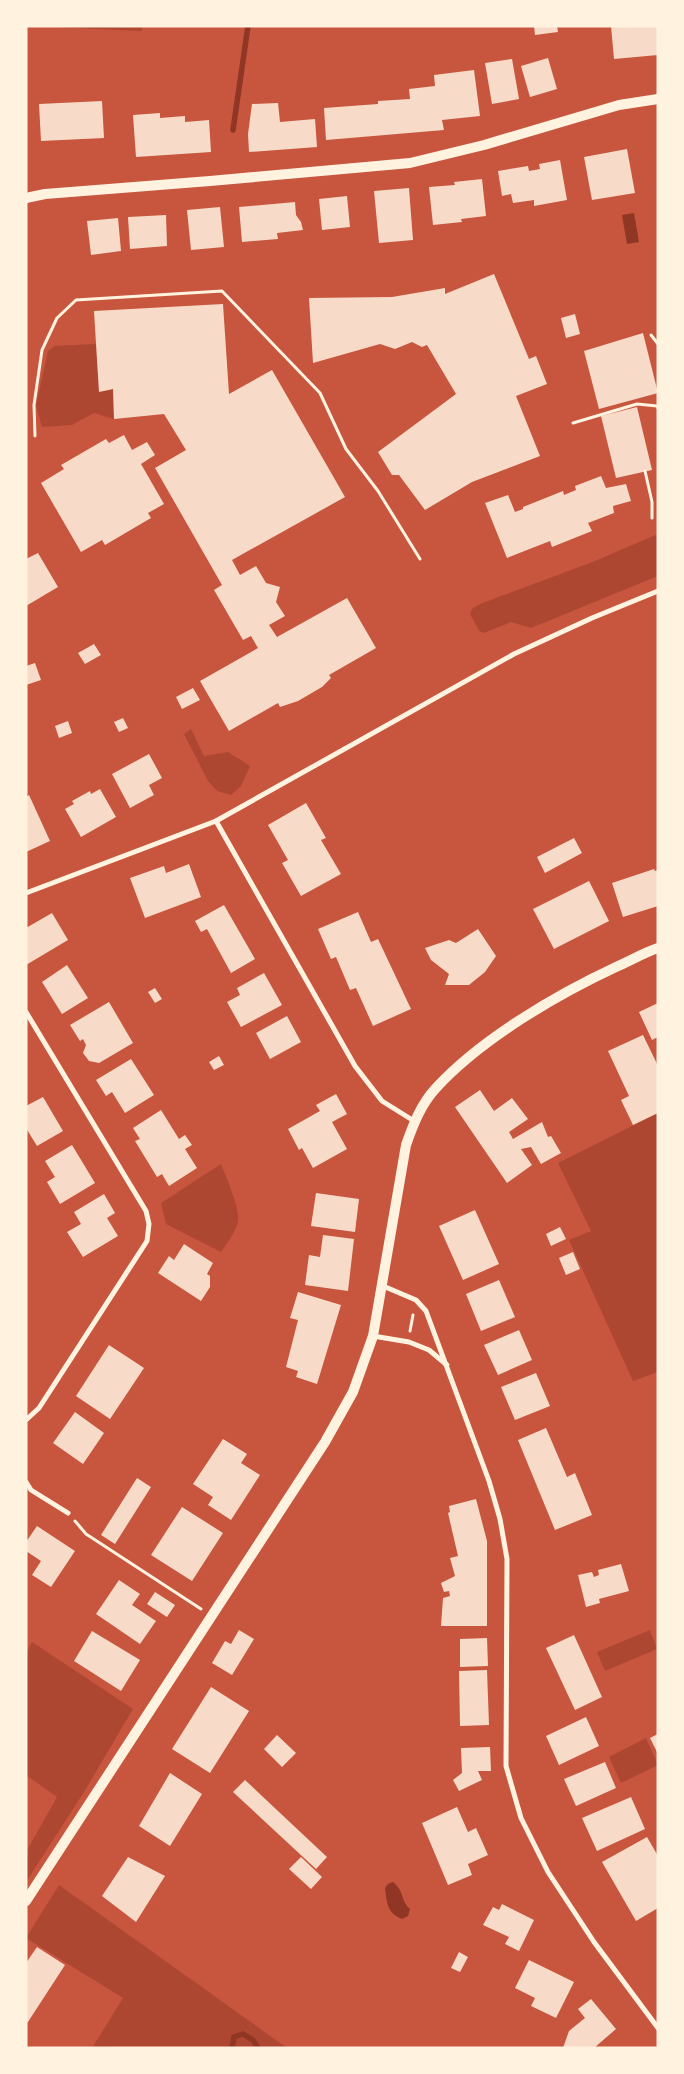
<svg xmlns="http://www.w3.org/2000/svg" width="684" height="2074" viewBox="0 0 684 2074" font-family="'Sofia Sans Condensed',sans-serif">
	<rect width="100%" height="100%" fill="#c8553d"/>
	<g fill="#ae4732">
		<path d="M34 26H142V31Z"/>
		<path d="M96 344 99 392 113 389 114 419 94 413 72 425 42 427 36 405 48 351 55 346Z"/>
		<path d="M658 534V576L531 628 511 622 484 633 479 631 470 614 472 609 480 604 590 563Z"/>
		<path d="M191 729 204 756 228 752 250 766 241 786 231 795 217 791 208 781 184 734Z"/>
		<path d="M658 1113V1372L633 1381 569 1240 591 1231 558 1163Z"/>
		<path d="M221 1164C226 1177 240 1208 238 1221 236 1232 227 1243 221 1252L166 1224 161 1203Z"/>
		<path d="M650 1630 657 1649 605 1671 597 1652Z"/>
		<path d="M32 1642 133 1709 84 1792 26 1882V1852L57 1797 26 1775V1653Z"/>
		<path d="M646 1738 658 1765 621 1783 609 1757Z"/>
		<path d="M59 1885 287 2048H92L123 1998 26 1938Z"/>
	</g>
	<g fill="#8f3625">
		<path d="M634 213 639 242 627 244 622 215Z"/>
		<path d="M393 1882C405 1892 400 1900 410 1909L408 1916 402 1919C387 1913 387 1903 385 1888L388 1884Z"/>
	</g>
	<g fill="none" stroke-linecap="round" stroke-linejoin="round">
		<g stroke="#8f3625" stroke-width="5.5">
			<path d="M233 130 248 26"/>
			<path d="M232 2048 234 2037 243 2034 253 2040 258 2048"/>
		</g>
	</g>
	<g fill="#f7dbc8">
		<path d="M534 26H557L558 32 535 35Z"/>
		<path d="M611 26H658V55L614 59Z"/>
		<path d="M548 58 557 89 530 97 521 66Z"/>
		<path d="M512 59 519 99 492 104 485 63Z"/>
		<path d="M474 70 480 116 442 120 444 130 326 140 324 108 378 104V101L410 99 409 89 435 86 434 75Z"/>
		<path d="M102 101 104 138 41 141 39 104Z"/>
		<path d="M278 103 280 122 315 119 317 147 249 152 248 134 252 104Z"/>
		<path d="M160 113V118L185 116V122L209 120 211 152 136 157 133 115Z"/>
		<path d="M627 149 635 193 592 200 584 157Z"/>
		<path d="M560 160 567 200 534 206V200L513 203 511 194 502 196 498 171 528 166 529 171 540 169 539 164Z"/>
		<path d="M482 179 486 216 461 219 462 222 433 225 429 187 455 185 454 182Z"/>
		<path d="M409 188 413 240 379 243 374 191Z"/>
		<path d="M347 196 350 227 322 230 319 199Z"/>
		<path d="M295 202 296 215 301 222 303 230 277 233 278 239 242 242 239 207Z"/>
		<path d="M220 207 224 247 191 250 187 210Z"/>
		<path d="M166 215 167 246 130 249 128 217Z"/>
		<path d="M118 218 121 251 91 255 87 221Z"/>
		<path d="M494 274 529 359 536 356 547 384 516 396 540 456 472 482 425 510 399 475H392L378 452 456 394 427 345 422 347 412 342 395 349 380 344 313 363 309 298 392 297 445 288V294Z"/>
		<path d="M223 304 229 394 272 370 345 497 232 560 240 575 256 566 266 583 280 587 276 602 285 616 269 625 277 637 347 598 376 648 329 675 331 678 322 687 298 701 280 707 278 703 229 731 200 681 258 648 251 636 243 640 214 590 222 585 155 468 186 450 164 414 114 419 113 389 99 392 94 311Z"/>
		<path d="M575 314 580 334 566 338 561 318Z"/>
		<path d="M643 333 658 393 599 409 584 351Z"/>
		<path d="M637 407 652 470 616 478 601 416Z"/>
		<path d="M124 435 132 450 147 442 155 455 141 464 164 504 148 513 151 518 105 545 102 540 81 552 41 483 64 469 61 465 106 439 109 443Z"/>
		<path d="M601 476 606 488 626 484 631 501 613 506 614 513 588 523 592 531 552 547 550 541 507 558 485 503 508 495 515 512 523 509V507L563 491 564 495 576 490 575 486Z"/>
		<path d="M38 553 58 587 26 606V559Z"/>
		<path d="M94 644 101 655 85 664 78 653Z"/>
		<path d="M35 663 41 680 26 685V666Z"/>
		<path d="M193 688 200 700 182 709 176 697Z"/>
		<path d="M123 718 128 728 119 732 114 722Z"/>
		<path d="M68 721 72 733 59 738 55 726Z"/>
		<path d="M149 754 162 778 149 785 154 795 130 808 112 774Z"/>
		<path d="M100 789 116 817 81 837 65 809 74 804 72 801 90 791 91 794Z"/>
		<path d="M29 795 50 841 26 852V797Z"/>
		<path d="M306 803 326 838 321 840 341 874 301 896 282 863 288 860 268 825Z"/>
		<path d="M574 838 582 853 545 873 537 857Z"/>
		<path d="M189 864 201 897 145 918 130 878 164 866 166 873Z"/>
		<path d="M654 869 655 871 658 870V906L623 917 612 883Z"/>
		<path d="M589 881 609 921 554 949 533 909Z"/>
		<path d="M224 905 255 959 231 973 207 929 201 932 195 921Z"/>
		<path d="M358 912 371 942 378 939 411 1009 373 1026 356 988 350 990 336 957 331 959 318 929Z"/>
		<path d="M52 913 68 940 26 965V928Z"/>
		<path d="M478 929 496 956 485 972 469 985H445L449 974 431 960 425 948 449 940 456 943Z"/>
		<path d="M67 965 88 998 62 1014 42 982Z"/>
		<path d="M264 973 282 1005 241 1027 227 1002 240 995 237 988Z"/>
		<path d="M155 988 162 999 155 1003 148 992Z"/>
		<path d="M109 1002 133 1043 99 1063 89 1061 83 1053 86 1045 83 1039 80 1041 70 1025Z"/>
		<path d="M658 1003V1037L652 1040 639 1012Z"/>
		<path d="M287 1016 301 1042 270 1059 256 1033Z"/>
		<path d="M643 1035 658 1066V1113L633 1125 621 1100 629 1096 608 1051Z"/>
		<path d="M219 1056 224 1065 214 1070 209 1062Z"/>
		<path d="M131 1059 154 1095 125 1113 112 1092 106 1096 96 1080Z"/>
		<path d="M480 1090 494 1111 512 1098 528 1119 509 1132 513 1139 542 1122 548 1137 551 1136 561 1153 541 1164 531 1147 521 1149 532 1165 507 1183 455 1107Z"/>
		<path d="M336 1094 347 1114 332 1122 347 1149 313 1168 302 1148 299 1150 288 1129 320 1111 316 1105Z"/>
		<path d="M43 1097 63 1131 37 1146 26 1128V1106Z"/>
		<path d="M161 1110 179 1139 185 1135 192 1145 185 1149 197 1168 169 1186 162 1174 157 1177 135 1141 140 1139 133 1128Z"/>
		<path d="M72 1145 95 1183 60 1204 47 1182 55 1177 45 1161Z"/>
		<path d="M316 1193 359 1199 355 1232 311 1226Z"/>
		<path d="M104 1194 115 1213 107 1218 118 1236 83 1257 67 1232 81 1224 74 1212Z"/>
		<path d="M475 1210 499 1264 463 1280 439 1226Z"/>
		<path d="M560 1227 566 1239 551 1246 546 1234Z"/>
		<path d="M323 1235 354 1239 348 1291 305 1285 309 1255 320 1257Z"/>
		<path d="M184 1244 213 1263 207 1274 210 1276V1287L201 1301 158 1273 169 1256 174 1260Z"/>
		<path d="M573 1252 580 1269 566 1275 559 1258Z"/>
		<path d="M499 1280 515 1317 481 1331 466 1294Z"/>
		<path d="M298 1292 341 1305 317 1384 296 1377 298 1371 286 1367 298 1320 290 1318Z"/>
		<path d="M519 1330 532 1360 498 1375 484 1345Z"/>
		<path d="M109 1345 144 1368 110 1419 76 1396Z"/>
		<path d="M536 1373 550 1406 515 1420 501 1387Z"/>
		<path d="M75 1412 104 1433 83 1464 53 1443Z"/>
		<path d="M546 1428 567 1477 575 1473 592 1515 555 1530 518 1440Z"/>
		<path d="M223 1439 247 1454 241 1463 260 1475 231 1520 208 1505 213 1497 193 1484Z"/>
		<path d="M137 1478 151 1487 115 1544 101 1535Z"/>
		<path d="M476 1499 487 1541V1626H441L443 1598 450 1596 449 1591 444 1592 441 1583 455 1576 450 1558 458 1556 448 1513 450 1512 449 1506Z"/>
		<path d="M182 1507 223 1533 192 1581 151 1555Z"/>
		<path d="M37 1526 75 1551 51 1587 32 1575 41 1561 26 1551V1542Z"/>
		<path d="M621 1564 629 1591 599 1599 600 1603 586 1607 578 1575 592 1572 594 1577 599 1575 598 1570Z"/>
		<path d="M119 1580 140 1594 132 1605 156 1621 140 1644 96 1614Z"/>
		<path d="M155 1592 175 1605 167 1617 147 1604Z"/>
		<path d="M239 1630 254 1639 232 1675 212 1663 225 1641 231 1644Z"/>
		<path d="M92 1631 140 1660 121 1691 74 1661Z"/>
		<path d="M574 1635 602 1697 575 1710 546 1648Z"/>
		<path d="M487 1638 488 1666 460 1667V1639Z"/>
		<path d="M487 1670 489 1725 460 1726 459 1671Z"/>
		<path d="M211 1687 249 1711 210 1773 172 1749Z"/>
		<path d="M586 1717 599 1746 559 1765 546 1736Z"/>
		<path d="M658 1734V1754L650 1738Z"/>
		<path d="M277 1735 296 1753 282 1767 264 1749Z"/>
		<path d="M490 1747 491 1771H478L482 1780 459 1791 453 1780 462 1773 461 1748Z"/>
		<path d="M605 1762 616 1788 576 1806 564 1779Z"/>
		<path d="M170 1773 202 1794 170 1846 139 1826Z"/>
		<path d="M245 1780 327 1857 316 1869 233 1792Z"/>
		<path d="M631 1797 645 1829 597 1851 582 1818Z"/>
		<path d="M457 1807 468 1832 476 1828 488 1855 468 1864 472 1875 448 1885 422 1823Z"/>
		<path d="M647 1837 658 1856V1908L636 1921 602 1862Z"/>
		<path d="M128 1857 165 1876 136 1922 102 1896Z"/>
		<path d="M301 1857 322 1877 311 1889 289 1869Z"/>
		<path d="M502 1904 534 1920 519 1951 505 1944 509 1937 483 1925 493 1907 499 1910Z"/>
		<path d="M37 1947 65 1965 26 2025V1963Z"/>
		<path d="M459 1952 468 1957 460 1972 451 1968Z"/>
		<path d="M529 1960 574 1982 556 2018 531 2006 535 1998 515 1988Z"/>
		<path d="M591 1999 616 2029 594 2048H563L569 2031 585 2018 578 2009Z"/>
	</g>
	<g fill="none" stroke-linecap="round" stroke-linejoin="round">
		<g stroke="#fff3e0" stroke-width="3">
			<path d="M651 335 658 344"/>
			<path d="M573 423 637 404 657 406 658 408"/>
			<path d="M35 436 34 405 42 350 57 318 76 300 222 291 320 393 346 449 378 491 420 559"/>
			<path d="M645 471 652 502V518"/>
			<path d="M410 1331 413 1315"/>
			<path d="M75 1521 86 1534 201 1609"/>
		</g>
		<g stroke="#fff3e0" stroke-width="5">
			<path d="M216 821 355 1066 382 1101 414 1121"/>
			<path d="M26 893 216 821 514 654 592 618 658 591"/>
			<path d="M26 1012 146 1211 149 1224 147 1241 39 1408 26 1420"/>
			<path d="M383 1286 416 1300 426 1311 489 1481 500 1519 507 1559 506 1766 521 1818 548 1872 594 1942 658 2028"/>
			<path d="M373 1336 409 1342 429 1350 447 1365"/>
			<path d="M26 1482 31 1490 68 1513"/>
		</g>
		<g stroke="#fff3e0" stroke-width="10">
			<path d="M26 198 45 194 96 190 210 181 410 163 484 145 619 105 658 99"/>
			<path d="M26 1901 325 1442 353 1392 373 1336 406 1145C413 1125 421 1104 436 1088 481 1039 556 995 616 967 630 961 643 953 658 948"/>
		</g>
	</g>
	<rect width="684" height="2074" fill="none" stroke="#fff3e0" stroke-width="55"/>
</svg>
